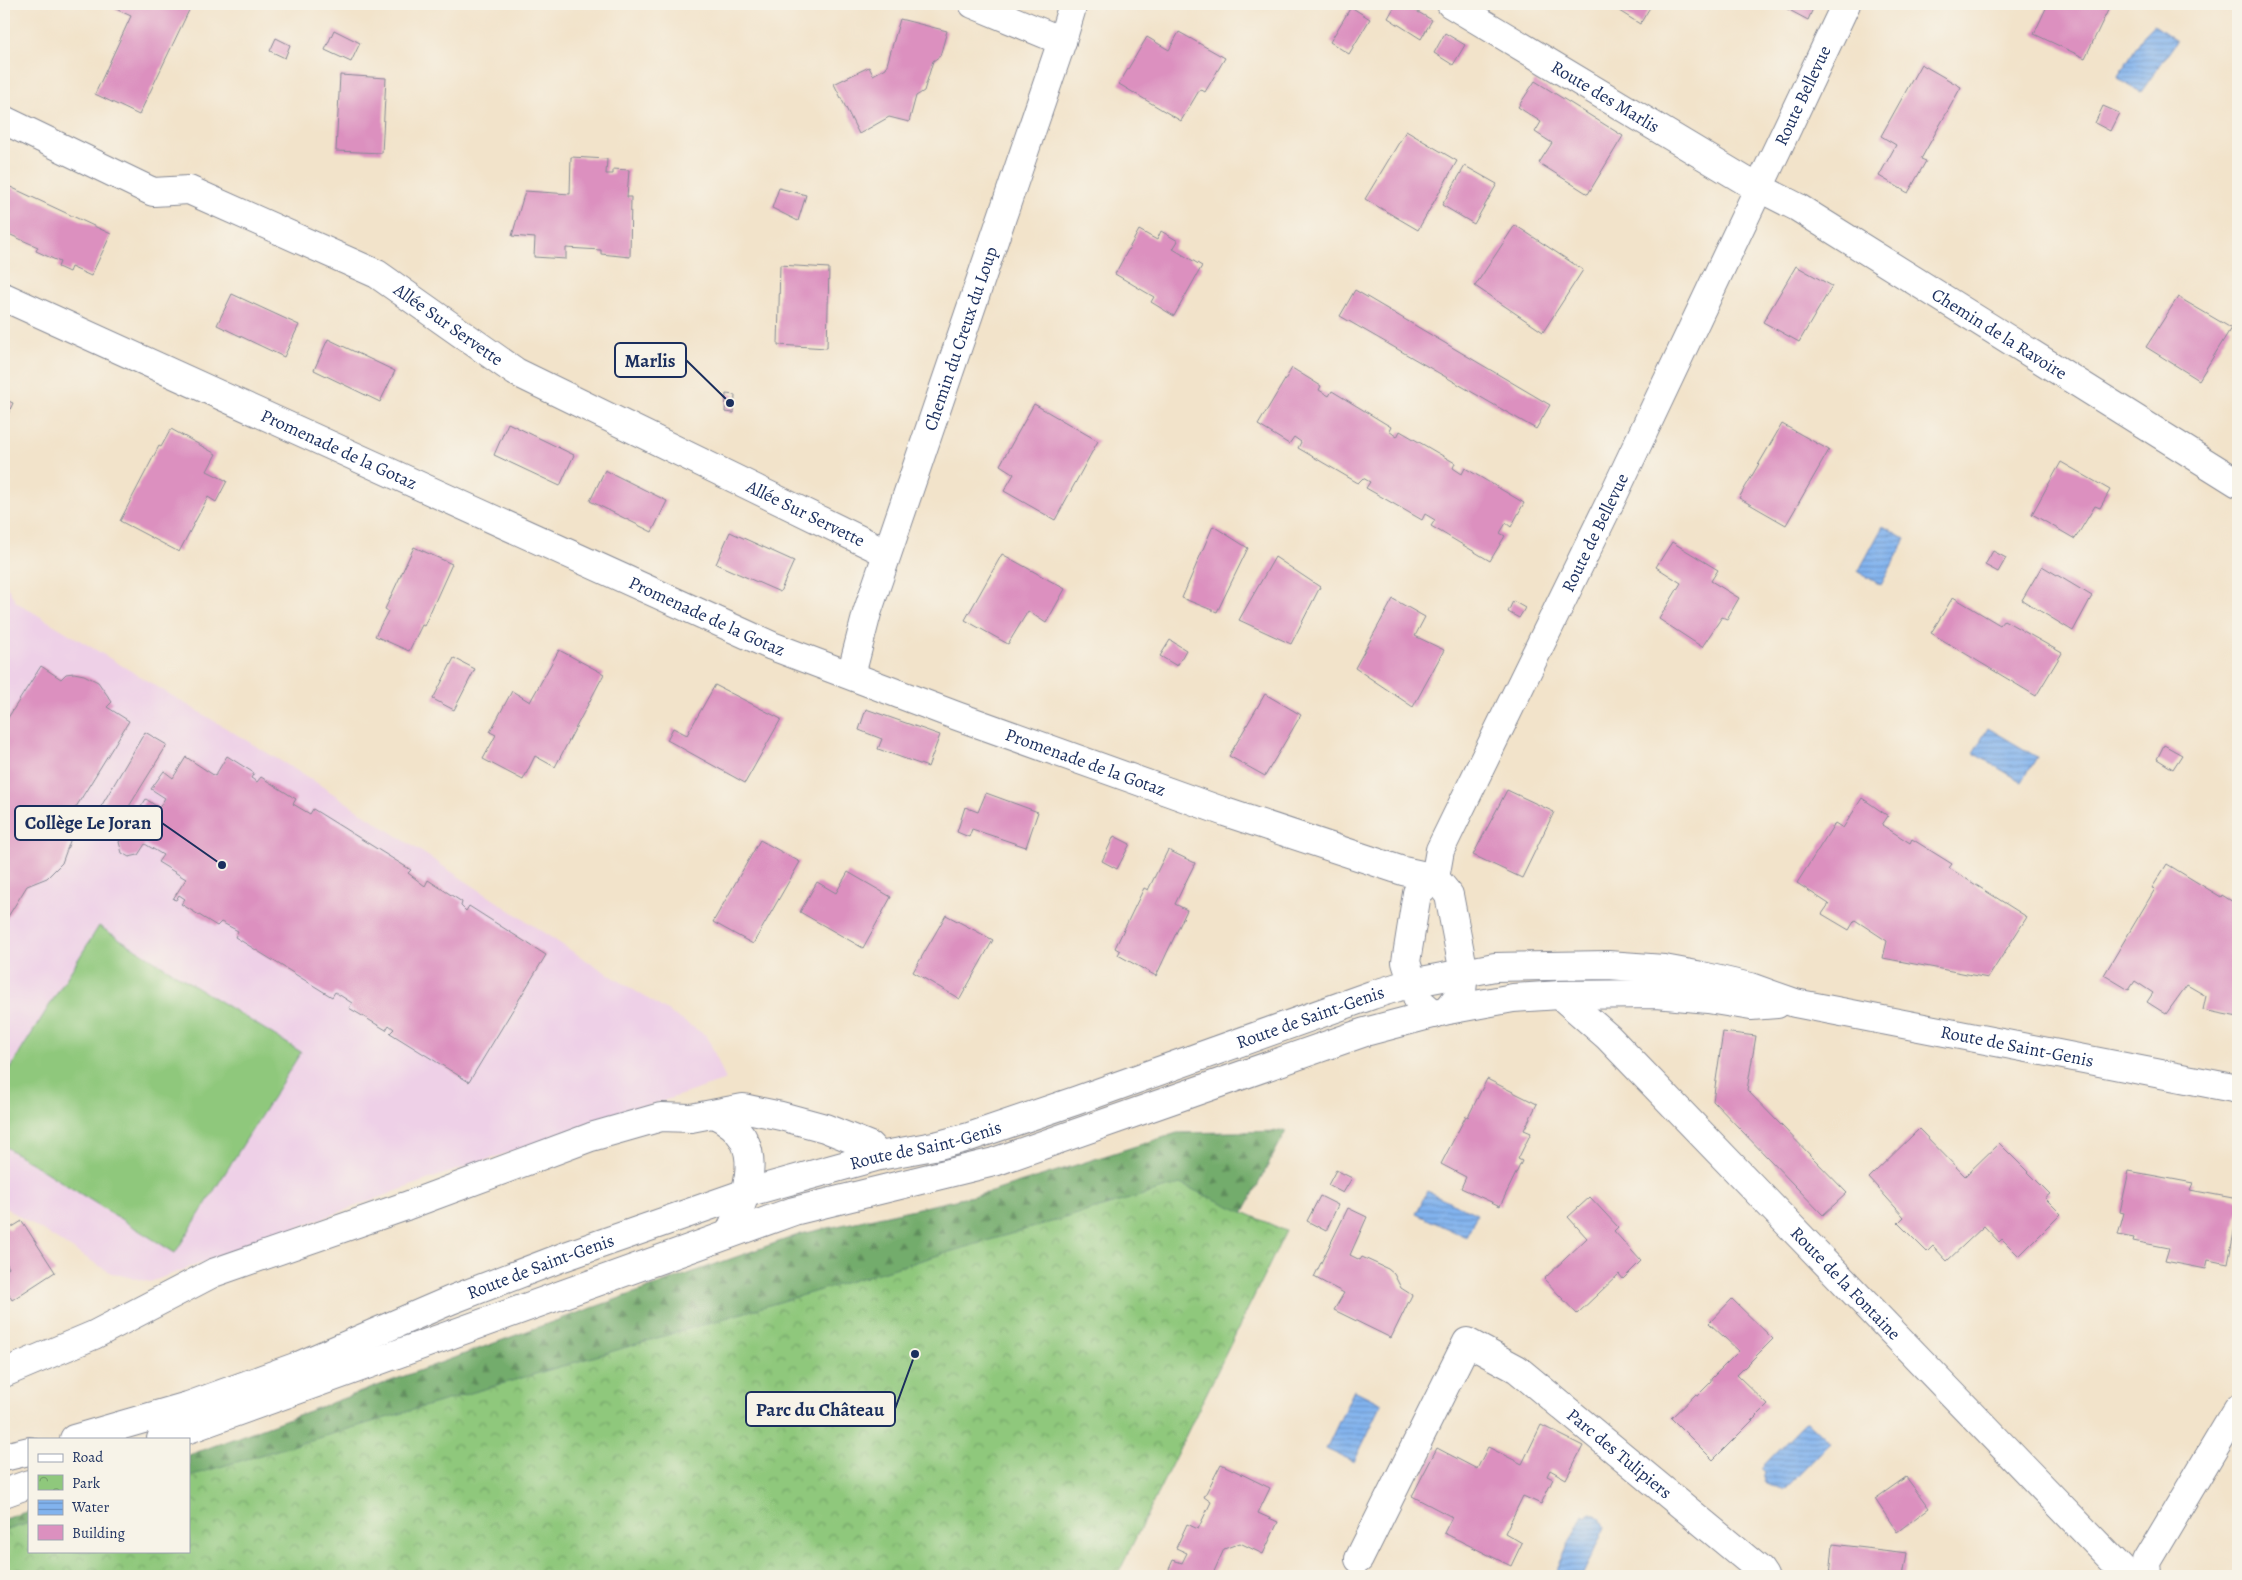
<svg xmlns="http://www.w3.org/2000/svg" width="2242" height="1580" viewBox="0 0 2242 1580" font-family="Alegreya,serif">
	<defs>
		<pattern id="forest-firs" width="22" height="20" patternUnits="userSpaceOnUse" patternTransform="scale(1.25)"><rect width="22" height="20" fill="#73ac6c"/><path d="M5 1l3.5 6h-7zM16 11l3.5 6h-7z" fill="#5e8c5c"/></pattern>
		<pattern id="park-crowns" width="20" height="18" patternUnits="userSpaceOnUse" patternTransform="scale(1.25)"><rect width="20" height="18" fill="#8fc87c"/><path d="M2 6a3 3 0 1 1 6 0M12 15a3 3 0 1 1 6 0" fill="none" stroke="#74a369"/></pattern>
		<pattern id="water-rules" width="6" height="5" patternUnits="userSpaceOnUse" patternTransform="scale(1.25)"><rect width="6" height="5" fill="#82b3ee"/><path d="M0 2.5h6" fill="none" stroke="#6a92c4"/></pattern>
	</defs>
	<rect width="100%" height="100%" fill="#f7f3e8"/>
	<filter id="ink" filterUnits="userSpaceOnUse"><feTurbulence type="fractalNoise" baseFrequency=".02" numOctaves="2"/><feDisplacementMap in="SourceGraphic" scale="10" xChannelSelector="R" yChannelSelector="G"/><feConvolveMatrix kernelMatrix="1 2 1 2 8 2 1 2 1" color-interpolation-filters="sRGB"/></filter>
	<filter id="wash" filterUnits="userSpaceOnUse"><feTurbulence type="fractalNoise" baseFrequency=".0096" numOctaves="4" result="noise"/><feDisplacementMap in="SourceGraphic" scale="20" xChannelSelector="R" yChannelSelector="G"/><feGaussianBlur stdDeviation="1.12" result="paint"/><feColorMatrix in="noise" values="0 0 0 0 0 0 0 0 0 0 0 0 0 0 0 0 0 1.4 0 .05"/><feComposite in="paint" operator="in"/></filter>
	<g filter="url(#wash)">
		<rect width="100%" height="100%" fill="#f2e3ca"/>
		<path fill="#eed0e7" d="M4 581 16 602 314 781 567 948 707 1036 726 1080 424 1181 150 1282 111 1273 4 1207Z"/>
		<path fill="#8fc87c" stroke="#557c6d" d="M99 926 301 1052 175 1253 4 1146V1078Z"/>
		<path fill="url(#forest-firs)" stroke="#476e65" d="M1286 1131 1053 1576H4V1519L29 1511V1551H189V1455L541 1326 801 1234 991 1192 1177 1133Z"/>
		<path fill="url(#park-crowns)" stroke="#557c6d" d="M1180 1184 1286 1231 1117 1576H4V1531L29 1523V1551H189V1476Z"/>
		<g fill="url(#water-rules)" stroke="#4e71a6">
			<path d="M2154 25 2177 41 2141 92 2121 81 2118 76 2144 35Z"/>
			<path d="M1883 526 1906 539 1881 585 1858 572Z"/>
			<path d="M1988 728 2037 757 2022 782 1973 753Z"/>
			<path d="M1427 1191 1477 1214 1466 1237 1416 1214Z"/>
			<path d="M1354 1390 1382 1404 1354 1462 1326 1449Z"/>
			<path d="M1807 1421 1830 1443 1784 1490C1779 1485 1771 1489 1766 1482 1762 1477 1766 1472 1761 1468Z"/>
			<path d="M1591 1513 1601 1518 1605 1527 1582 1576H1566L1556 1571 1583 1515 1586 1517Z"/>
		</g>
		<g id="blocks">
			<g fill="#dc90bf">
				<path d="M105 4H192L139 115 95 94 131 16Z"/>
				<path d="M1396 4H1404L1432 20 1421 39 1388 18Z"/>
				<path d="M1608 4H1652L1640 24Z"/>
				<path d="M1778 4H1815L1808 20Z"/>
				<path d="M2048 4H2111L2085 58 2034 34Z"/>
				<path d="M1351 7 1370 19 1349 54 1330 42Z"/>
				<path d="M900 19 947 31 940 56 933 61 924 91 916 96 909 122 889 117 859 134 834 84 869 67 873 75 886 68Z"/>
				<path d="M334 30 360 43 351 62 325 50Z"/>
				<path d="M1179 32 1225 58 1205 92 1200 89 1181 121 1119 84 1147 37 1169 50Z"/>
				<path d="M1445 33 1465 45 1453 65 1434 53Z"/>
				<path d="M276 38 290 45 285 58 270 51Z"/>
				<path d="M1921 64 1961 87 1921 159 1926 161 1908 193 1879 176 1896 145 1881 136Z"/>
				<path d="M340 75 386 78 382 153 336 151Z"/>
				<path d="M1535 81 1623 136 1588 194 1539 163 1552 143 1535 132 1541 122 1518 107Z"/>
				<path d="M2103 106 2119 113 2110 131 2095 123Z"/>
				<path d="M1406 131 1457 161 1418 230 1365 199Z"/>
				<path d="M571 157 607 159 606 174H613V169L629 170 627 197H631L630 257 601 254V250L566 248V259L534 257 535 238 512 236 525 191 570 194Z"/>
				<path d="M1465 166 1497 184 1474 224 1442 205Z"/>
				<path d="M4 184 111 234 91 276 71 267 69 272 58 267 60 262 36 251 38 247 4 232Z"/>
				<path d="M779 188 806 195 798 221 772 208Z"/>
				<path d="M1515 225 1583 270 1543 332 1475 286Z"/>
				<path d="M1139 230 1157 240 1161 231 1178 241 1173 249 1202 266 1174 316 1151 302 1154 297 1115 274Z"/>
				<path d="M780 265 829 268 827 348 778 345Z"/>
				<path d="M1796 266 1832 286 1799 342 1763 322Z"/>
				<path d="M1355 290 1550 405 1536 429 1340 316Z"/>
				<path d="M232 294 299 325 284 357 217 325Z"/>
				<path d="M2178 297 2231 328 2199 380 2146 347Z"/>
				<path d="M328 339 395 371 380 402 314 370Z"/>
				<path d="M1292 368 1321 386 1319 390 1329 396 1332 391 1391 427 1389 431 1397 437 1400 431 1455 463 1453 468 1462 474 1465 468 1524 503 1511 527 1506 523 1500 533 1505 536 1490 561 1431 526 1435 520 1425 514 1422 520 1366 488 1370 482 1363 478 1358 483 1298 448 1301 442 1294 437 1289 444 1258 425Z"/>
				<path d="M726 394 735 395 734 413 725 412Z"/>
				<path d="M4 399 13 403 4 423Z"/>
				<path d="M1034 404 1098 441 1055 520 1004 491 1014 474 1000 465Z"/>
				<path d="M508 423 574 455 560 486 494 455Z"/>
				<path d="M1782 424 1829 450 1786 525 1739 498Z"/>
				<path d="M171 429 216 454 207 471 227 481 216 502 208 497 179 552 120 521 159 446 161 447Z"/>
				<path d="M2061 462 2110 490 2100 508 2095 506 2075 539 2032 514Z"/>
				<path d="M605 470 667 501 652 532 590 501Z"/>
				<path d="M1213 526 1248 548 1217 612 1182 598Z"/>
				<path d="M730 532 794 561 780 592 716 564Z"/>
				<path d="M1672 542 1718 570 1711 581 1739 598 1727 619 1722 617 1702 647 1659 619 1681 583 1656 567Z"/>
				<path d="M414 547 452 564 424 626 422 625 409 651 375 636 388 611 385 609Z"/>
				<path d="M1993 551 2006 558 1998 572 1985 565Z"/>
				<path d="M1002 554 1065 589 1046 623 1028 611 1008 644 965 620Z"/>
				<path d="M1275 557 1320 587 1291 644 1239 620Z"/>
				<path d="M2042 566 2092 596 2073 631 2022 600Z"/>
				<path d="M1953 597 2000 625 2004 620 2062 653 2036 696 1931 633Z"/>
				<path d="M1393 599 1425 617 1415 636 1444 650 1413 707 1355 668Z"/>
				<path d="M1513 601 1525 608 1519 618 1508 612Z"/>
				<path d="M1170 640 1186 650 1177 666 1160 656Z"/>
				<path d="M559 650 604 674 555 767 535 756 523 780 483 759 496 735 490 732 512 691 530 702Z"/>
				<path d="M454 658 475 669 454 710 433 699Z"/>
				<path d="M41 666 61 679 66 674 74 673 84 675 98 682 112 702 107 707 129 721 68 820 70 841 62 863 47 878 27 886 4 923V724Z"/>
				<path d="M715 685 781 719 745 783 667 740 673 728 687 735Z"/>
				<path d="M1265 694 1301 715 1265 776 1229 756Z"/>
				<path d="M866 709 940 735 928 767 878 749 882 739 859 730Z"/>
				<path d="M145 732 167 745 112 834 93 820Z"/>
				<path d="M2164 745 2182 755 2173 769 2157 759Z"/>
				<path d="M227 756 254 773 251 778 257 782 261 777 296 799 293 804 310 814 313 809 411 870 408 873 425 886 428 880 462 902 461 906 466 911 469 906 546 955 469 1082 390 1033 394 1029 389 1025 386 1030 349 1008 352 1003 335 992 332 997 235 937 238 931 221 922 217 926 181 904 185 899 179 895 176 900 173 899 186 879 158 862 163 855 145 844 138 855 129 857 122 853 119 842 146 799 159 808 165 798 151 789 164 771 173 778 186 757 215 776Z"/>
				<path d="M1507 790 1554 812 1522 878 1473 855Z"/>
				<path d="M986 793 1038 812 1026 847 972 829 969 837 957 832 965 807 978 812Z"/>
				<path d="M1862 798 1888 816 1882 825 1910 843 1912 839 1952 864 1949 868 2027 917 1988 978 1883 958 1887 941 1855 920 1849 930 1822 914 1829 904 1797 883 1835 823 1843 828Z"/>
				<path d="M1114 836 1130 844 1117 869 1102 861Z"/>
				<path d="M760 840 800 862 753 944 713 922Z"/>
				<path d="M1168 850 1195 863 1175 904 1187 910 1156 976 1118 955 1120 951 1115 948 1144 888 1148 890Z"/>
				<path d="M2167 864 2221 897 2222 895 2238 905V1017L2203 1010 2206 996 2187 985 2166 1014 2147 1002 2153 993 2135 981 2129 990 2104 975 2155 889 2152 888Z"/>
				<path d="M848 872 891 897 863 948 800 912 817 882 836 893Z"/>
				<path d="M946 915 993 940 960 999 913 972Z"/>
				<path d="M1723 1032 1756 1036 1747 1090 1847 1193 1823 1215 1713 1101Z"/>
				<path d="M1487 1079 1537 1104 1524 1130 1531 1133 1518 1159 1522 1161 1500 1206 1461 1188 1466 1177 1441 1164 1466 1116 1468 1117Z"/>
				<path d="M1919 1129 1965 1176 1999 1143 2050 1194 2045 1198 2061 1214 2019 1256 2002 1239 1999 1242 1984 1226 1947 1261 1933 1246 1927 1252 1898 1223 1904 1217 1869 1178Z"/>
				<path d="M1336 1170 1352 1178 1343 1193 1328 1185Z"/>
				<path d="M2129 1171 2193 1183 2190 1190 2238 1199V1211L2228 1264 2208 1260 2206 1269 2165 1261 2169 1248 2133 1241 2134 1238 2118 1235 2124 1213 2120 1212Z"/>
				<path d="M1320 1196 1338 1205 1326 1231 1307 1221Z"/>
				<path d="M1590 1197 1618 1227 1614 1231 1641 1261 1623 1279 1619 1274 1577 1314 1544 1279 1587 1238 1568 1217Z"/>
				<path d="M1348 1208 1367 1217 1350 1255 1360 1260 1362 1257 1388 1269 1394 1274 1401 1288 1412 1295 1391 1338 1334 1310 1344 1293 1314 1277Z"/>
				<path d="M22 1221 55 1272 12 1300 7 1291 4 1293V1272L9 1268 4 1259V1226L9 1229Z"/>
				<path d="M1732 1299 1773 1339 1737 1375 1768 1405 1713 1460 1671 1418 1696 1394 1698 1395 1711 1382V1379L1739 1351 1709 1323Z"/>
				<path d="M1541 1425 1583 1446 1566 1479 1550 1470 1547 1476 1553 1479 1541 1504 1523 1496 1505 1533 1522 1543 1511 1566 1444 1533 1452 1517 1412 1496 1437 1448 1477 1469 1488 1447 1522 1464Z"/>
				<path d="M1221 1464 1270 1488 1258 1513 1278 1522 1263 1554 1240 1543 1224 1549 1212 1576H1166L1173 1560 1182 1563 1187 1553 1176 1548 1187 1524 1198 1529 1211 1502 1204 1497Z"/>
				<path d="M1906 1477 1929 1508 1897 1532 1875 1499Z"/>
				<path d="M1833 1544 1907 1553 1903 1576H1830Z"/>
			</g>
		</g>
	</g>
	<g filter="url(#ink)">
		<use href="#blocks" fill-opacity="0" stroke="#868994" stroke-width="1"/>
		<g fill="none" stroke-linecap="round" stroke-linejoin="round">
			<g stroke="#868994" stroke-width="30">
				<g id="minor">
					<path d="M973 4 1062 41"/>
					<path id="s1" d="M1451 4 1744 180 1797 207 2238 483"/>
					<path id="s2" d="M4 120 153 192 189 190 377 274 516 372 887 553"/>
					<path id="s3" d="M4 297 772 646 957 716 1225 812 1403 871 1435 878"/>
					<path id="s4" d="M851 675 867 613 1062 41 1073 4"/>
					<path d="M1435 878 1449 895 1464 973 1462 991 1448 1010"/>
					<path id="s5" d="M1560 995 1608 1037 2128 1576"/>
					<path id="s6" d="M1434 1014 1418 1000 1406 962 1417 893 1435 878 1440 850 1613 496 1846 4"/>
					<path d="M716 1115C769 1141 748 1192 729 1234"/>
					<path d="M4 1373 94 1335 213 1273 406 1206 591 1137 661 1117 691 1118 743 1108 781 1116 825 1128 870 1146 879 1156"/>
					<path id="s7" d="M1359 1559 1467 1342 1517 1369 1760 1570 1764 1576"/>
					<path d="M2147 1576 2146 1562 2238 1408"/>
				</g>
			</g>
			<g stroke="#868994" stroke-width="30">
				<g id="major">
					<path id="s8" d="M74 1439 188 1406 298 1366 451 1300 563 1257 746 1193 879 1156 939 1145 969 1137 1075 1101 1372 995 1411 983 1495 967 1608 965 1664 969 1702 976 1750 987 1795 1003 2238 1089"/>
					<path d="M161 1439 794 1211 994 1162 1365 1032 1448 1010 1513 998 1560 995 1656 994 1708 999 1751 1006 1777 1004"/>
					<path d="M4 1457 29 1451"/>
					<path d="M4 1493 29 1484"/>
				</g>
			</g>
			<use href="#minor" stroke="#fff" stroke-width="28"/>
			<use href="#major" stroke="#fff" stroke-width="28"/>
		</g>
	</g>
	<g text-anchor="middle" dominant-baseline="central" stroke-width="4" stroke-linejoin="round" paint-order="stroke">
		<g font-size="18" fill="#1b2f5e" stroke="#f7f3e8">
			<text stroke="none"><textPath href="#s1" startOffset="180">Route des Marlis</textPath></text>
			<text stroke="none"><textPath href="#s6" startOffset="1020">Route Bellevue</textPath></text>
			<text stroke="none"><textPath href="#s2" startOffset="495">Allée Sur Servette</textPath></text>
			<text stroke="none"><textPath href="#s1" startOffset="640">Chemin de la Ravoire</textPath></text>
			<text stroke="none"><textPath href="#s4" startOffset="354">Chemin du Creux du Loup</textPath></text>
			<text stroke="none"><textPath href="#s3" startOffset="368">Promenade de la Gotaz</textPath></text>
			<text stroke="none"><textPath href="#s2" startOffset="900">Allée Sur Servette</textPath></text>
			<text stroke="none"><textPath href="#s6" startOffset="536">Route de Bellevue</textPath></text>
			<text stroke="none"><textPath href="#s3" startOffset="772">Promenade de la Gotaz</textPath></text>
			<text stroke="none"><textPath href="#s3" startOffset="1178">Promenade de la Gotaz</textPath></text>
			<text stroke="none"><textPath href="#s8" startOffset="1308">Route de Saint-Genis</textPath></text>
			<text stroke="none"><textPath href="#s8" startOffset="2031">Route de Saint-Genis</textPath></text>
			<text stroke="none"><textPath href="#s8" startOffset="902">Route de Saint-Genis</textPath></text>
			<text stroke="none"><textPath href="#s8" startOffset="498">Route de Saint-Genis</textPath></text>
			<text stroke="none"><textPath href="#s5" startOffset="406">Route de la Fontaine</textPath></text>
			<text stroke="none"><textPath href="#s7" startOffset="432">Parc des Tulipiers</textPath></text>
		</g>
	</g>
	<path fill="none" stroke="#1b2f5e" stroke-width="2" d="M730 403L686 360M222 865L162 823M915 1354L895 1409"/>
	<g fill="#1b2f5e" stroke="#f7f3e8" stroke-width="2">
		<circle cx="730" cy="403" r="5"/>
		<circle cx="222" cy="865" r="5"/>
		<circle cx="915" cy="1354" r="5"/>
	</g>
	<g fill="#f7f3e8" stroke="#1b2f5e" stroke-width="2">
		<rect x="615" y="343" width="71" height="34" rx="5"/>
		<rect x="15" y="806" width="147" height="34" rx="5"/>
		<rect x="746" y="1392" width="149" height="34" rx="5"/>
	</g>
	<g font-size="19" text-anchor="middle" font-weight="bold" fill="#1b2f5e">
		<text x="650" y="367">Marlis</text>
		<text x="88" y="829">Collège Le Joran</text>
		<text x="820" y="1416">Parc du Château</text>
	</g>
	<rect width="2242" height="1580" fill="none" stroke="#f7f3e8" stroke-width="20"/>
	<rect x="28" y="1438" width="162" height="115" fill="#f7f3e8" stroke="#9fa5b1"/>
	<rect x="38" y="1454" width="25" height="8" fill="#ffffff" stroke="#9fa5b1"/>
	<text x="72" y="1462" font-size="15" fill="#1b2f5e">Road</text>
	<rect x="38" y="1475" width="25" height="15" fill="url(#park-crowns)" stroke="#9fa5b1"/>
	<text x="72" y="1488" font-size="15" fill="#1b2f5e">Park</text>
	<rect x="38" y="1500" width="25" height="15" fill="url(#water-rules)" stroke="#9fa5b1"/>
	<text x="72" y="1512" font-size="15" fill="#1b2f5e">Water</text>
	<rect x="38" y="1525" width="25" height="15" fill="#dc90bf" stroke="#9fa5b1"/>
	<text x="72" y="1538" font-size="15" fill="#1b2f5e">Building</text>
</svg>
